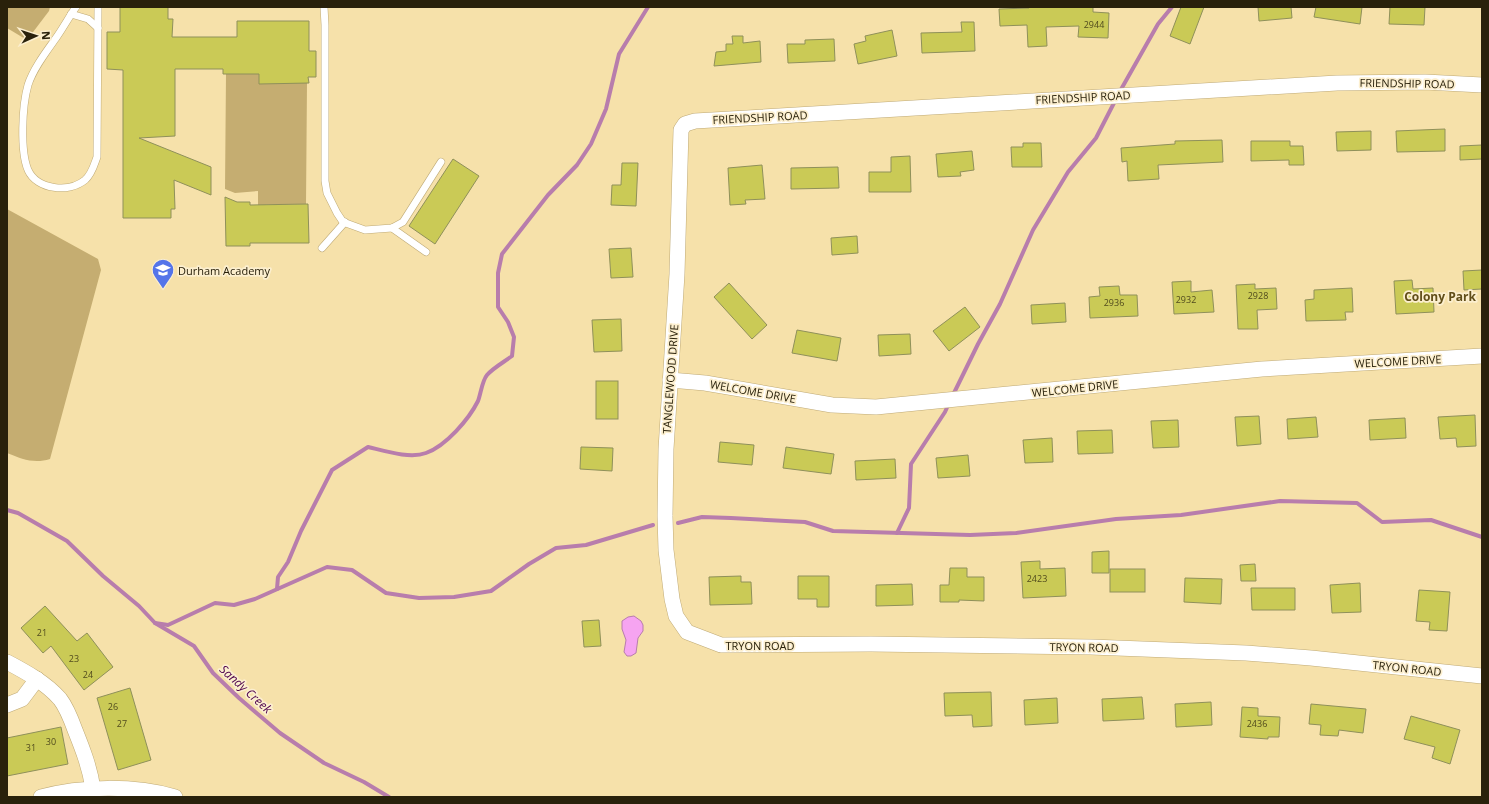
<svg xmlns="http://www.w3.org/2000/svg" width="1489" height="804" viewBox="0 0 1489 804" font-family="'Open Sans',sans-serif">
	<rect width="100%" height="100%" fill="#f6e1aa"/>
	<g fill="#c5ad71">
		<path d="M7 7H50L49 11 27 40 7 28Z"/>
		<path d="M226 74H259V83H307L306 204 258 205V191L235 193 225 189Z"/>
		<path d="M7 209 98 259 101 270 50 459C34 464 22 459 7 453Z"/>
	</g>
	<path fill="#f6a4f1" stroke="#b87dac" d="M634 616 641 621 643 625V631L638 638 636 653 631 656H627L624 652 626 640 622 629V621L628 617Z"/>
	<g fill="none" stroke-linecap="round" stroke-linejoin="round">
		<g stroke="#b87dac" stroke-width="4">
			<path d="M1119 93 1158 24 1172 7"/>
			<path d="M953 395 978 344 1000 304 1033 230 1068 172 1096 138 1116 99"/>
			<path d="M7 510 18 513 67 541 103 576 139 606 155 623 194 646 213 673 239 698 280 733 324 763 364 782 389 797"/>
			<path d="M678 523 702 517 731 518 805 522 833 531 970 535 1016 533 1116 519 1181 515 1280 501 1357 503 1382 522 1431 520 1482 537"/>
			<path d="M897 533 909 508 911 464 945 412 949 403"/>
			<path d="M277 589 278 577 288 562 301 531 332 470 368 447C385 451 410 459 426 453 446 446 469 419 478 401 481 393 482 381 487 375 493 368 504 362 512 356L514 337 508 322 498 307V273L502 254 548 195 577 165 591 144 606 109 619 54 648 7"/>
			<path d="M155 623 168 625 215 603 234 605 255 599 327 567 352 570 386 593 419 598 454 597 491 591 529 564 556 548 586 545 653 525"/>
		</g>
	</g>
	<g fill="#caca56" stroke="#8f905a">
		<path d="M120 7H168V19H173L172 37H237V21H309V51H316V77H308L309 83 259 84V74H223V69H175V136L139 138 211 167V195L174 180 175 209H171V218H123V70L107 69V32H120Z"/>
		<path d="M1029 7H1093V12L1109 13 1108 38 1078 37 1079 26 1046 27 1047 46 1028 47 1027 25 1000 26 999 9 1029 8Z"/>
		<path d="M1181 7H1204L1190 44 1170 36Z"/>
		<path d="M1258 7H1291L1292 18 1259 21Z"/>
		<path d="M1316 7H1362L1360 24 1314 17Z"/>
		<path d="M1390 7H1425L1424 25 1389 24Z"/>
		<path d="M961 22H974L975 51 922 53 921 33 962 32Z"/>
		<path d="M892 30 897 56 858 64 854 44 866 41 865 36Z"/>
		<path d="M732 36H743V43L760 41 761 62 714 66 716 52 726 51V44H733Z"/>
		<path d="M834 39 835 61 788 63 787 44H805V40Z"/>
		<path d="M1445 129V151L1397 152 1396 131Z"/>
		<path d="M1371 131V150L1337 151 1336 132Z"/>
		<path d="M1222 140 1223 162 1158 165 1159 179 1128 181 1127 161 1122 162 1121 148 1175 144V141Z"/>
		<path d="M1251 141H1290V146H1303L1304 165H1289V160L1251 161Z"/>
		<path d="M1023 143H1041L1042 167H1012L1011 147H1023Z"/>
		<path d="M1482 145V159L1460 160V146Z"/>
		<path d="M972 151 974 170 960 172 961 176 938 177 936 154Z"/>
		<path d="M910 156 911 192H869V172H891V157Z"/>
		<path d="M453 159 479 176 435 244 409 226Z"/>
		<path d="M622 163H638L636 206 611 205 612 185H621Z"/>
		<path d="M762 165 765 199 745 200 746 204 730 205 728 168Z"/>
		<path d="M838 167 839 188 791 189V168Z"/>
		<path d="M225 197 237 202H250V205L308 204 309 243H250V246H226Z"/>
		<path d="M857 236 858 253 832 255 831 238Z"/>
		<path d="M631 248 633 277 611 278 609 249Z"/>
		<path d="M1482 270V289L1464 290 1463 271Z"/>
		<path d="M1412 280 1413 289 1433 288 1434 312 1396 314 1394 281Z"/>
		<path d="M1191 281V292L1212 290 1214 312 1174 314 1172 282Z"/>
		<path d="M729 283 767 325 752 339 714 297Z"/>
		<path d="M1255 284V289L1276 288 1277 309 1257 310 1258 329H1238L1236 285Z"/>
		<path d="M1119 286 1120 295H1137L1138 316 1090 318 1089 297 1100 296 1099 287Z"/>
		<path d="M1352 288 1353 312H1345L1346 320 1306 321 1305 300 1314 299V290Z"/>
		<path d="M1065 303 1066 322 1032 324 1031 305Z"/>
		<path d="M965 307 980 327 949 351 933 331Z"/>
		<path d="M621 319 622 351 594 352 592 320Z"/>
		<path d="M797 330 841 338 837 361 792 353Z"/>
		<path d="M910 334 911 354 879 356 878 335Z"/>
		<rect x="596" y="381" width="22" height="38"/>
		<path d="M1475 415 1476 446 1457 447 1456 438 1440 439 1438 417Z"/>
		<path d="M1259 416 1261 444 1237 446 1235 417Z"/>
		<path d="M1316 417 1318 437 1288 439 1287 419Z"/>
		<path d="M1405 418 1406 438 1370 440 1369 420Z"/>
		<path d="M1178 420 1179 447 1153 448 1151 421Z"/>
		<path d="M1112 430 1113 453 1078 454 1077 431Z"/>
		<path d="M1052 438 1053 462 1025 463 1023 440Z"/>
		<path d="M720 442 754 445 752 465 718 462Z"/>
		<path d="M581 447 613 448 612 471 580 469Z"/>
		<path d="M786 447 834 454 831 474 783 468Z"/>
		<path d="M968 455 970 476 938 478 936 458Z"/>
		<path d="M895 459 896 478 856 480 855 461Z"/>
		<path d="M1109 551V573H1092V552Z"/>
		<path d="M1040 561V569L1065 568 1066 596 1023 598 1021 562Z"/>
		<path d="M1255 564 1256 581H1241L1240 565Z"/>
		<path d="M950 568H967V577H984V601L959 600V602H940V585H949Z"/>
		<rect x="1110" y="569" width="35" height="23"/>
		<path d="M741 576V582H751L752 604 710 605 709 577Z"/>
		<path d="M798 576H829V607H817V599H798Z"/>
		<path d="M1185 578 1222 579 1221 604 1184 602Z"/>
		<path d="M1360 583 1361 612 1332 613 1330 585Z"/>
		<path d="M912 584 913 605 876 606V585Z"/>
		<path d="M1251 588H1295V610H1252Z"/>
		<path d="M1419 590 1450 592 1447 631 1429 630 1430 622 1416 621Z"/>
		<path d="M45 606 77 641 87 633 113 667 84 690 51 646 43 653 21 628Z"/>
		<path d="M599 620 601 646 584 647 582 621Z"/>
		<path d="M130 688 151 760 118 770 97 698Z"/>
		<path d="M991 692 992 726 973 727 972 715 945 716 944 693Z"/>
		<path d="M1142 697 1144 719 1103 721 1102 699Z"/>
		<path d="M1057 698 1058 723 1025 725 1024 700Z"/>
		<path d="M1211 702 1212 725 1176 727 1175 704Z"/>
		<path d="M1311 704 1366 709 1363 733 1339 730 1338 736 1320 735 1321 725 1309 724Z"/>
		<path d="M1242 707 1258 708V716L1280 717 1279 737H1268V739L1240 737Z"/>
		<path d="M1411 716 1460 730 1450 764 1432 758 1435 747 1404 739Z"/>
		<path d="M61 727 68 764 7 776V738Z"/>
	</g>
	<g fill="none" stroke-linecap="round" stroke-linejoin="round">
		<g stroke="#bfaa76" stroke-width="8">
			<g id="service">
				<path d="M76 7C69 17 63 28 56 38 46 52 33 69 28 85 22 106 20 151 28 170 37 190 69 193 85 180 92 174 94 165 97 157L98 7"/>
				<path d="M324 7 325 25V181L327 193 337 213 343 222 365 230 392 228 403 222 441 162"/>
				<path d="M71 14 88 19 98 28"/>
				<path d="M392 228 426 252"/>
				<path d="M322 248 345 222"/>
			</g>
		</g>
		<g stroke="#bfaa76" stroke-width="16">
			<g id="minor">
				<path d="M1482 85 1425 82 1337 83 695 121 685 124 681 130 677 274 666 449 665 516 666 550 672 599 676 616 687 632 721 645 871 644 1091 647 1246 653 1311 658 1482 676"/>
				<path d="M670 380 705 383 832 405 876 407 1262 369 1482 356"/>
				<path d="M7 662C26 672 46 683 60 699 67 708 71 719 75 730 83 750 90 768 93 789"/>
				<path d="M7 705 22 699 37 679"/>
				<path d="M41 797C80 786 135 785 175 797"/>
			</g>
		</g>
		<use href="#service" stroke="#fff" stroke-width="7"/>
		<use href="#minor" stroke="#fff" stroke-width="15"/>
	</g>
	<defs>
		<g id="school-pin" transform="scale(1.15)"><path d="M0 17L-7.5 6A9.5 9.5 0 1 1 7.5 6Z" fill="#5474e9" stroke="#fcefcf"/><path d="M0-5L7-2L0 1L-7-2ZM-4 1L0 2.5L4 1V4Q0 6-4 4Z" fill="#fff"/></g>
	</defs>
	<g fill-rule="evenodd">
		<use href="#school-pin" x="163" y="270"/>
	</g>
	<g text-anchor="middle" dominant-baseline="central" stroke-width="3.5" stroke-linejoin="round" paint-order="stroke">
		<g font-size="9" fill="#514b1e">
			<text x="1094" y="24">2944</text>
			<text x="1258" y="295">2928</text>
			<text x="1186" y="299">2932</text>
			<text x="1114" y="302">2936</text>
			<text x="1037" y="578">2423</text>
			<text x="42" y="632">21</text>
			<text x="74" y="658">23</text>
			<text x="88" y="674">24</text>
			<text x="113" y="706">26</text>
			<text x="122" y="723">27</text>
			<text x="1257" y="723">2436</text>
			<text x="51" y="741">30</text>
			<text x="31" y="747">31</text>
		</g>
		<g font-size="11" fill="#29210b" stroke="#fcefcf">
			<text transform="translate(1407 83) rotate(1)">FRIENDSHIP ROAD</text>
			<text transform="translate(1083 97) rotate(-3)">FRIENDSHIP ROAD</text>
			<text transform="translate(760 117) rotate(-3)">FRIENDSHIP ROAD</text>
			<text transform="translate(1398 361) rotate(-3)">WELCOME DRIVE</text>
			<text transform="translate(670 379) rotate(-86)">TANGLEWOOD DRIVE</text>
			<text transform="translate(1075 388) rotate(-6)">WELCOME DRIVE</text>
			<text transform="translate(753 391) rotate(10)">WELCOME DRIVE</text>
			<text x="760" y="645">TRYON ROAD</text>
			<text transform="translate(1084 647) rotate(1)">TRYON ROAD</text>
			<text transform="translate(1407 668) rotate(6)">TRYON ROAD</text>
		</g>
		<g font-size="11" fill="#29210b" stroke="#fcefcf" text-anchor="start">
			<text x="178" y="270">Durham Academy</text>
		</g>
		<g font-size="12" font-weight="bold" fill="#614e19" stroke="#fcefcf">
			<text x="1440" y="296">Colony Park</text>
		</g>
		<g font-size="12" font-style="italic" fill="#4e024d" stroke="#fcefcf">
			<text transform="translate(246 689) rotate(42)">Sandy Creek</text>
		</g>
	</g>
	<rect width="1489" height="804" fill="none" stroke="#29210b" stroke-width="16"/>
	<g transform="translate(36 36) rotate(87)" stroke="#fcefcf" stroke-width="3" paint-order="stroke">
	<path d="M0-3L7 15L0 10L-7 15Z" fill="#29210b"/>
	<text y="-6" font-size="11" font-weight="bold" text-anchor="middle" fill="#29210b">N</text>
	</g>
</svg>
